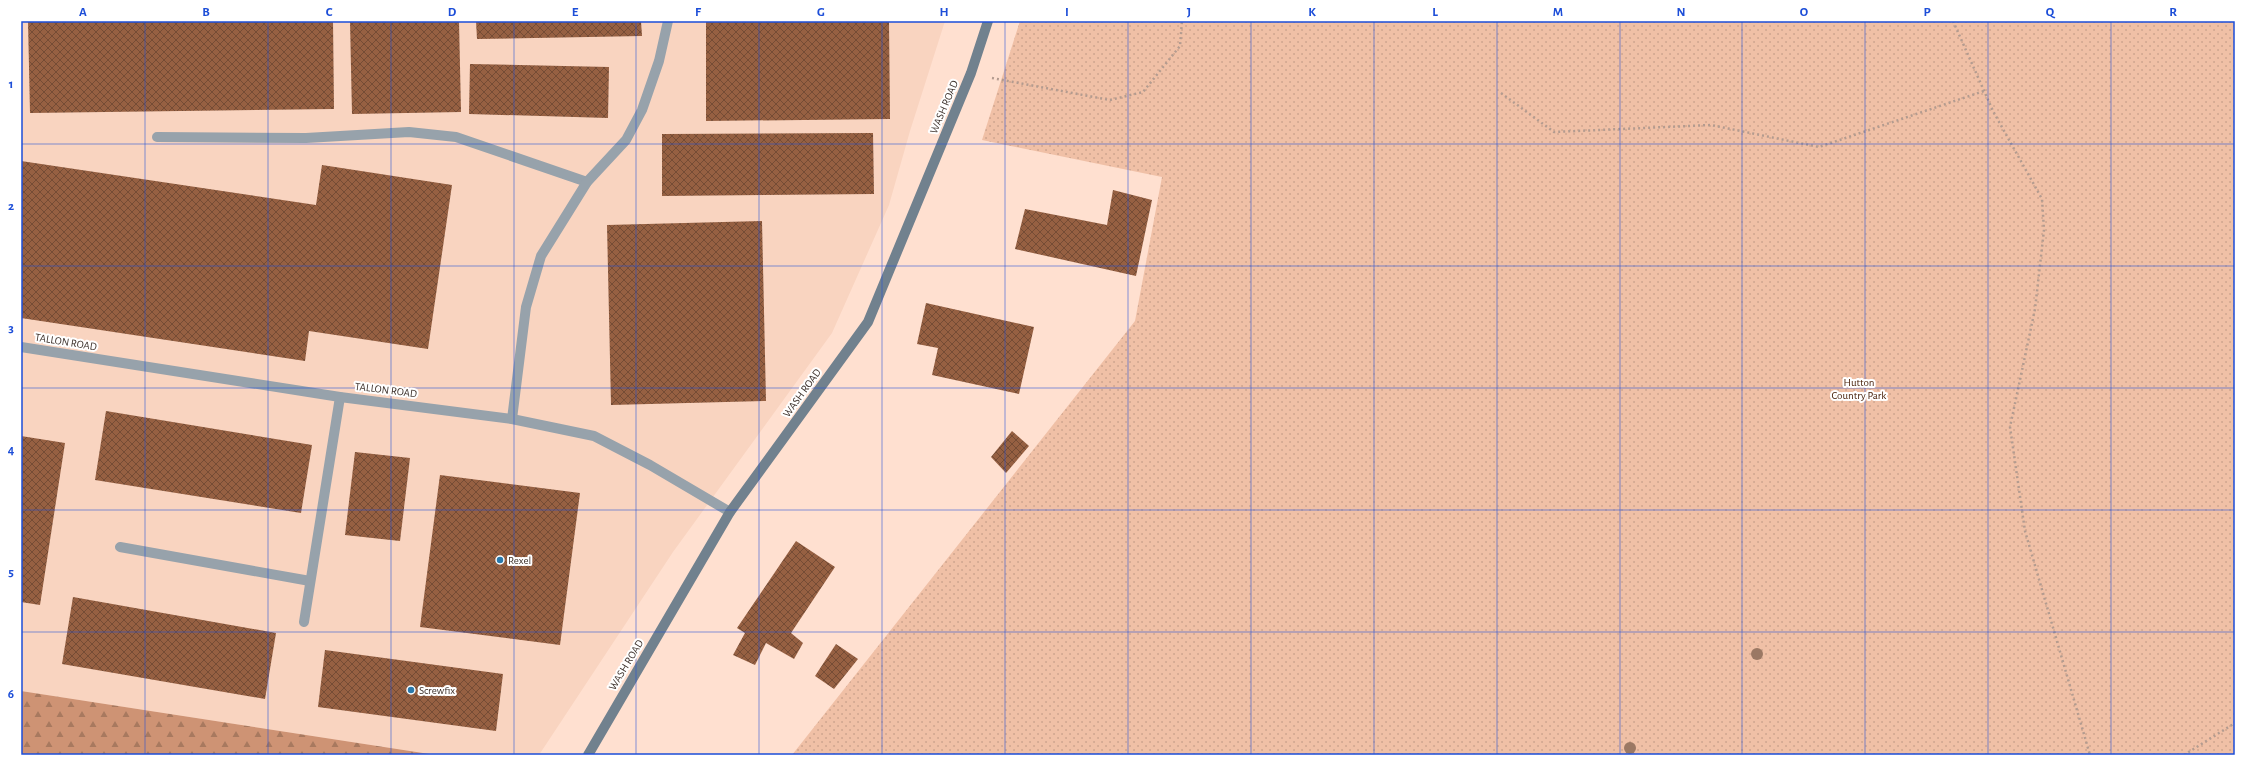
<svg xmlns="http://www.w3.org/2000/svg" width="2256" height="776" viewBox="0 0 2256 776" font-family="'Alegreya Sans',sans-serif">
	<defs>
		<pattern id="forest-firs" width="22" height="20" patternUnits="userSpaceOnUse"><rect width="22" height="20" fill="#ce9374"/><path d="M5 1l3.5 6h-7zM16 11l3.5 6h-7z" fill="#a8795f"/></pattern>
		<pattern id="park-dots" width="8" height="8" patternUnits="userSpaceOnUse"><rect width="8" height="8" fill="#f0c0a6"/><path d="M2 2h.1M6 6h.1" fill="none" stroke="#cfa58f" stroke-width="1.8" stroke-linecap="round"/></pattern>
		<pattern id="building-cross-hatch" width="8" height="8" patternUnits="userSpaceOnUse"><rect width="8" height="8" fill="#966042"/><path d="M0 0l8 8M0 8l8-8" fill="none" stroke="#754c35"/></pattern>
	</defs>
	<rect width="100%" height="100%" fill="#ffe0d0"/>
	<path fill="#f9d4c0" d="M21 21H945L910 131 889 205 832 333 673 552 539 755H436L21 691Z"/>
	<path fill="url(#forest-firs)" d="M21 691 436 755H21Z"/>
	<path fill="url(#park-dots)" d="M1020 21H2235V755H792L1135 321 1162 177 982 140Z"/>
	<g fill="url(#building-cross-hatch)">
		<path d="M28 21H333L334 109 30 113Z"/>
		<path d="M350 21H459L461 112 352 114Z"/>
		<path d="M476 21H641L642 36 477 39Z"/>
		<path d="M706 21H889L890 119 706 121Z"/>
		<path d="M470 64 609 67 608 118 469 114Z"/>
		<path d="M873 133 874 194 662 196V134Z"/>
		<path d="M21 161 316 205 322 165 452 185 428 349 309 331 305 361 21 318Z"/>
		<path d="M1113 190 1152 200 1136 276 1015 249 1025 209 1107 225Z"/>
		<path d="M762 221 766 401 611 405 607 225Z"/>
		<path d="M926 303 1034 327 1019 394 932 375 938 348 917 344Z"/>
		<path d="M106 411 312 445 301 513 95 480Z"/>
		<path d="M1012 431 1029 446 1006 473 991 457Z"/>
		<path d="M21 436 65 443 40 605 21 602Z"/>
		<path d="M355 452 410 458 400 541 345 535Z"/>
		<path d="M440 475 580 493 560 645 420 627Z"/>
		<path d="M796 541 835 567 791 633 803 643 794 659 766 643 755 665 733 655 745 633 737 628Z"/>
		<path d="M73 597 276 633 265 699 62 664Z"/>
		<path d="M836 644 858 659 834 689 815 676Z"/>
		<path d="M325 650 503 674 496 731 318 707Z"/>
	</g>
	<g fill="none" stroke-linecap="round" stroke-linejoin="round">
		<g stroke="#b39b8f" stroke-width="2.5" stroke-dasharray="2 3" stroke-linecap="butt">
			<path d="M1953 21 1993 111 2042 199 2044 230 2035 309 2010 427 2025 531 2090 755"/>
			<path d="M992 78 1110 100 1143 92 1180 46 1182 21"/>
			<path d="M1501 93 1554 132 1711 125 1819 147 1984 91"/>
			<path d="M2184 755 2235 723"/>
		</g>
		<g stroke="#97a2ab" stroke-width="10">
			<path d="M157 137 306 138 409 132 456 137 587 182"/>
			<path d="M512 419 526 307 541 256 587 182 626 140 642 110 659 61 668 21"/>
			<path d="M120 547 310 581"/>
			<path d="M304 622 340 397"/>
		</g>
		<path stroke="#97a2ab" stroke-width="10" d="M21 347 340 397 512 419 594 436 650 465 730 512"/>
		<path stroke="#71818e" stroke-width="10" d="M588 755 730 512 868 322 971 73 988 21"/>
	</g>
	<g fill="#9b7864">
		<circle cx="1757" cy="654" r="6"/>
		<circle cx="1630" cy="748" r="6"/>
	</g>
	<path fill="none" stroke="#1d4ed8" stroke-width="1" stroke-opacity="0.55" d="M145 21V755M268 21V755M391 21V755M514 21V755M636 21V755M759 21V755M882 21V755M1005 21V755M1128 21V755M1251 21V755M1374 21V755M1497 21V755M1620 21V755M1742 21V755M1865 21V755M1988 21V755M2111 21V755M21 144H2235M21 266H2235M21 388H2235M21 510H2235M21 632H2235"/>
	<g fill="#2a79ab" stroke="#fff" stroke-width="1.5">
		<circle cx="500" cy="560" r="4"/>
		<circle cx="411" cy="690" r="4"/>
	</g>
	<g text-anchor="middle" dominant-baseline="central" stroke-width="4" stroke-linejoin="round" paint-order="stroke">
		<g font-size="11" fill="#3d312b" stroke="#fff">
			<text transform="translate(944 107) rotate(-67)">WASH ROAD</text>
			<text transform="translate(66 342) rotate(9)">TALLON ROAD</text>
			<text transform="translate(386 390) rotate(7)">TALLON ROAD</text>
			<text transform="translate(802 393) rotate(-54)">WASH ROAD</text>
			<text transform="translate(626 665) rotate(-59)">WASH ROAD</text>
		</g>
		<g font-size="11" fill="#49220b" stroke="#fff">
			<text x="1859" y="382">Hutton<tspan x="1859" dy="13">Country Park</tspan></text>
		</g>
		<g font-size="11" fill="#3d312b" stroke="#fff" text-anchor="start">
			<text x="508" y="560">Rexel</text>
			<text x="419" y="690">Screwfix</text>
		</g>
	</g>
	<rect width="2256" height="776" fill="none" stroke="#ffffff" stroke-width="44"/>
	<rect x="22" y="22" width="2212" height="732" fill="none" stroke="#1d4ed8" stroke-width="1.5"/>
	<g font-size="13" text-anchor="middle" font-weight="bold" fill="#1d4ed8">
		<text x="83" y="16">A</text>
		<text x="206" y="16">B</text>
		<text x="329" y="16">C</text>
		<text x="452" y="16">D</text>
		<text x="575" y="16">E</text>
		<text x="698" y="16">F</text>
		<text x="821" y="16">G</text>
		<text x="944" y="16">H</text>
		<text x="1067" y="16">I</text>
		<text x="1189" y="16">J</text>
		<text x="1312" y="16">K</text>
		<text x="1435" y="16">L</text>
		<text x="1558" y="16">M</text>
		<text x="1681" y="16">N</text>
		<text x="1804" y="16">O</text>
		<text x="1927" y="16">P</text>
		<text x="2050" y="16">Q</text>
		<text x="2173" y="16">R</text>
		<text x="11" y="88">1</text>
		<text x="11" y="210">2</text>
		<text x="11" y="332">3</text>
		<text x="11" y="454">4</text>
		<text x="11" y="576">5</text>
		<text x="11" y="698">6</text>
	</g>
</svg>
